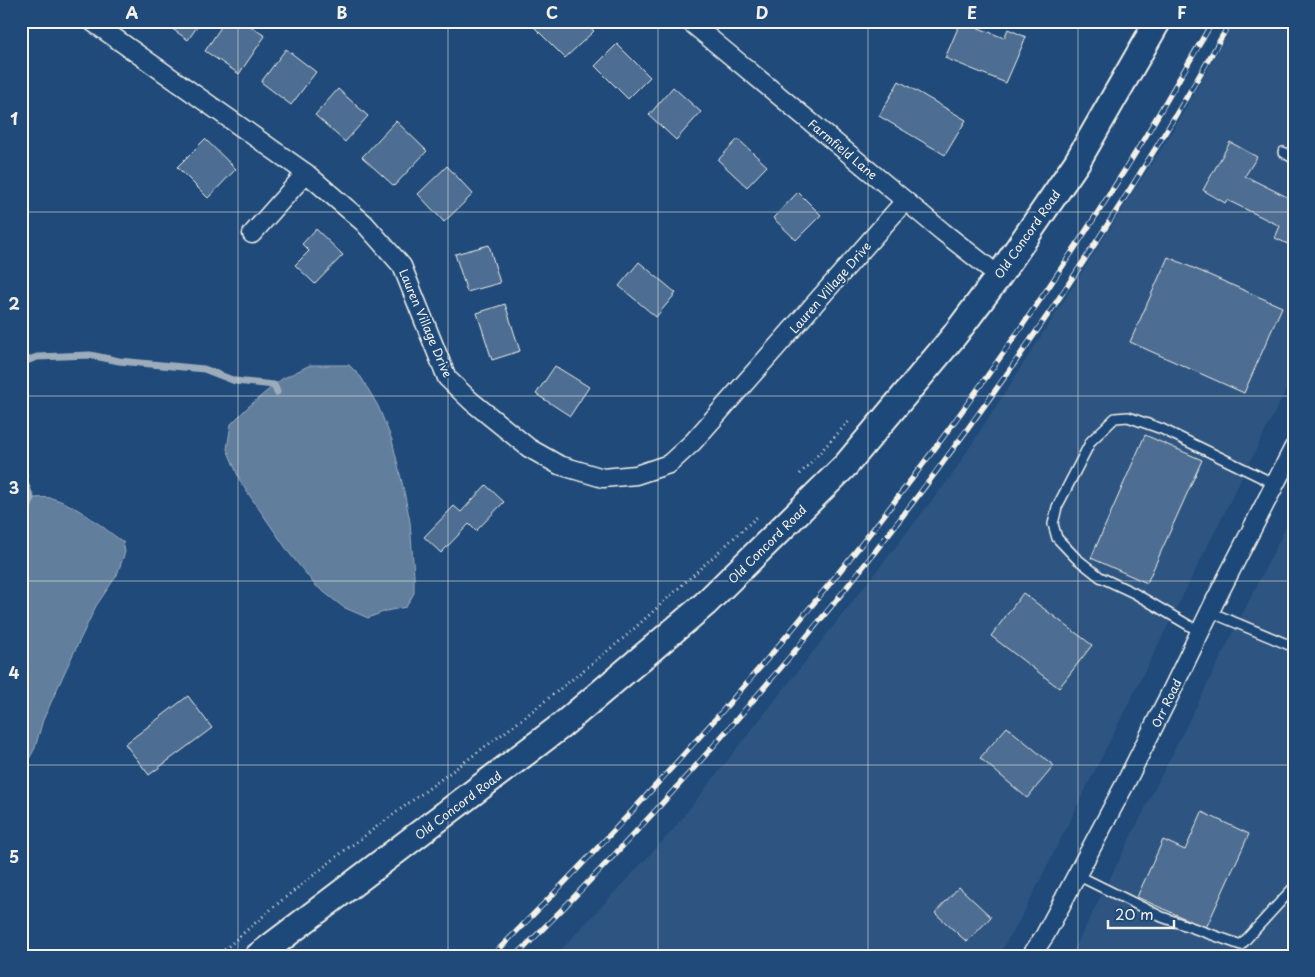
<svg xmlns="http://www.w3.org/2000/svg" width="1315" height="977" viewBox="0 0 1315 977" font-family="'Playpen Sans',sans-serif">
	<rect width="100%" height="100%" fill="#1f4a7a"/>
	<filter id="ink" filterUnits="userSpaceOnUse"><feTurbulence type="fractalNoise" baseFrequency=".02" numOctaves="2"/><feDisplacementMap in="SourceGraphic" scale="10" xChannelSelector="R" yChannelSelector="G"/><feConvolveMatrix kernelMatrix="1 2 1 2 8 2 1 2 1" color-interpolation-filters="sRGB"/></filter>
	<g filter="url(#ink)">
		<g fill="#2d5581">
			<path d="M1235 21H1294V374L1022 916 998 956H555L672 831 952 475 1177 124Z"/>
			<path d="M1294 511V956H1070L1082 934Z"/>
		</g>
		<g fill="#627e9d" stroke="#9cacbb">
			<path d="M310 365H349L361 377 378 406 392 440 404 491 410 522 414 575V593L406 607 386 611 368 618 343 607 315 585 290 554 241 483 227 449 231 424 247 408 274 385 282 379Z"/>
			<path d="M31 498C38 498 45 497 51 498 76 504 102 527 123 542L125 552 117 575 96 606 68 665 43 720 35 748 21 774V502Z"/>
		</g>
		<g fill="none" stroke-linecap="round" stroke-linejoin="round">
			<g stroke="#9cacbb" stroke-width="7">
				<path d="M21 363 37 357 90 355 119 361 204 369 235 381 274 385 277 392"/>
				<path d="M21 454 25 483 31 498 29 506"/>
			</g>
		</g>
		<g fill="#4d6e92" stroke="#f4f1e8">
			<path d="M175 21H201L188 40 171 28Z"/>
			<path d="M225 21H243L265 36 239 74 205 51Z"/>
			<path d="M528 21H584L594 31 565 58Z"/>
			<path d="M961 21 1004 38 1008 29 1026 37 1006 83 945 58Z"/>
			<path d="M617 44 650 77 628 99 595 66Z"/>
			<path d="M286 49 316 72 291 105 261 82Z"/>
			<path d="M899 81 966 120 945 155 879 116Z"/>
			<path d="M673 87 701 112 676 140 649 115Z"/>
			<path d="M338 89 368 116 345 142 315 115Z"/>
			<path d="M396 121 427 151 394 186 362 157Z"/>
			<path d="M205 139 236 169 208 198 177 167Z"/>
			<path d="M738 139 767 166 747 187 718 160Z"/>
			<path d="M1230 142 1257 157 1245 176 1291 199 1294 192V247L1275 238 1280 226 1227 200 1225 203 1203 190Z"/>
			<path d="M447 166 473 194 444 222 418 194Z"/>
			<path d="M798 192 821 215 796 240 773 218Z"/>
			<path d="M316 229 343 255 315 284 295 265 309 251 302 244Z"/>
			<path d="M489 245 500 283 467 292 455 254Z"/>
			<path d="M1168 257 1282 307 1244 393 1130 342Z"/>
			<path d="M639 262 676 293 656 317 619 286Z"/>
			<path d="M505 304 520 351 492 360 477 313Z"/>
			<path d="M555 366 589 387 570 416 536 394Z"/>
			<path d="M1145 435 1202 460 1147 583 1091 558Z"/>
			<path d="M486 485 504 502 476 531 469 524 441 553 424 537 454 506 461 512Z"/>
			<path d="M1023 593 1092 645 1059 688 991 636Z"/>
			<path d="M188 696 212 728 149 775 125 744Z"/>
			<path d="M1007 727 1054 766 1027 798 980 758Z"/>
			<path d="M1202 812 1249 834 1206 928 1137 897 1163 840 1185 850Z"/>
			<path d="M959 887 991 917 967 942 935 913Z"/>
		</g>
		<g fill="none" stroke-linecap="round" stroke-linejoin="round">
			<g stroke="#f4f1e8" stroke-width="12">
				<g id="lane">
					<path d="M1283 152 1294 159"/>
					<path d="M1210 612 1294 647"/>
					<path d="M1200 632 1134 593 1100 577 1076 558 1057 538 1053 524 1057 507 1091 441 1115 418 1128 417 1162 429 1275 484"/>
					<path d="M1077 875 1162 917 1241 945 1294 887"/>
				</g>
			</g>
			<g stroke="#f4f1e8" stroke-width="21">
				<g id="street">
					<path d="M91 21 306 173 364 223 402 266 447 378 471 401 529 448 559 465 603 478 636 475 669 464 693 442 905 201"/>
					<path d="M689 21 943 232 999 276"/>
					<path d="M252 234 306 173"/>
					<path d="M1031 956 1045 935 1124 786 1172 690 1214 603 1294 447"/>
				</g>
			</g>
			<g stroke="#f4f1e8" stroke-width="29">
				<path id="secondary" d="M258 956 561 726 705 604 846 465 954 336 999 276 1077 162 1158 21"/>
			</g>
			<g stroke="#f4f1e8" stroke-width="3" stroke-dasharray="1 4" stroke-linecap="butt">
				<path d="M800 474 850 420"/>
				<path d="M217 956 276 905 344 851 520 721 625 637 758 516"/>
			</g>
			<use href="#lane" stroke="#1f4a7a" stroke-width="9"/>
			<use href="#street" stroke="#1f4a7a" stroke-width="18"/>
			<use href="#secondary" stroke="#1f4a7a" stroke-width="25"/>
			<g stroke="#f4f1e8" stroke-width="5.5">
				<g id="rail">
					<path d="M492 956C654 795 805 624 941 440 1012 343 1081 242 1144 139 1167 100 1190 61 1213 21"/>
					<path d="M516 956C795 678 1036 363 1231 21"/>
				</g>
			</g>
			<use href="#rail" stroke="#1f4a7a" stroke-width="4" stroke-dasharray="11" stroke-linecap="butt"/>
		</g>
	</g>
	<path fill="none" stroke="#f4f1e8" stroke-width="1" stroke-opacity="0.55" d="M238 21V956M448 21V956M658 21V956M868 21V956M1078 21V956M21 212H1294M21 396H1294M21 581H1294M21 765H1294"/>
	<g text-anchor="middle" dominant-baseline="central" stroke-width="4" stroke-linejoin="round" paint-order="stroke">
		<g font-size="12" fill="#f4f1e8" stroke="#1f4a7a">
			<text transform="translate(843 149) rotate(40)">Farmfield Lane</text>
			<text transform="translate(1027 234) rotate(-55)">Old Concord Road</text>
			<text transform="translate(830 287) rotate(-49)">Lauren Village Drive</text>
			<text transform="translate(426 323) rotate(67)">Lauren Village Drive</text>
			<text transform="translate(767 544) rotate(-45)">Old Concord Road</text>
			<text transform="translate(1166 703) rotate(-64)">Orr Road</text>
			<text transform="translate(458 805) rotate(-37)">Old Concord Road</text>
		</g>
	</g>
	<rect width="1315" height="977" fill="none" stroke="#1f4a7a" stroke-width="55"/>
	<path d="M1108 920v8h66v-8" fill="none" stroke="#f4f1e8" stroke-width="2.5"/>
	<text x="1115" y="920" font-size="15" fill="#f4f1e8" stroke="#1f4a7a" stroke-width="4" paint-order="stroke">20 m</text>
	<rect x="28" y="28" width="1260" height="922" fill="none" stroke="#f4f1e8" stroke-width="2"/>
	<g font-size="16" text-anchor="middle" font-weight="bold" fill="#f4f1e8">
		<text x="132" y="19">A</text>
		<text x="342" y="19">B</text>
		<text x="552" y="19">C</text>
		<text x="762" y="19">D</text>
		<text x="972" y="19">E</text>
		<text x="1182" y="19">F</text>
		<text x="14" y="125">1</text>
		<text x="14" y="310">2</text>
		<text x="14" y="494">3</text>
		<text x="14" y="679">4</text>
		<text x="14" y="863">5</text>
	</g>
</svg>
